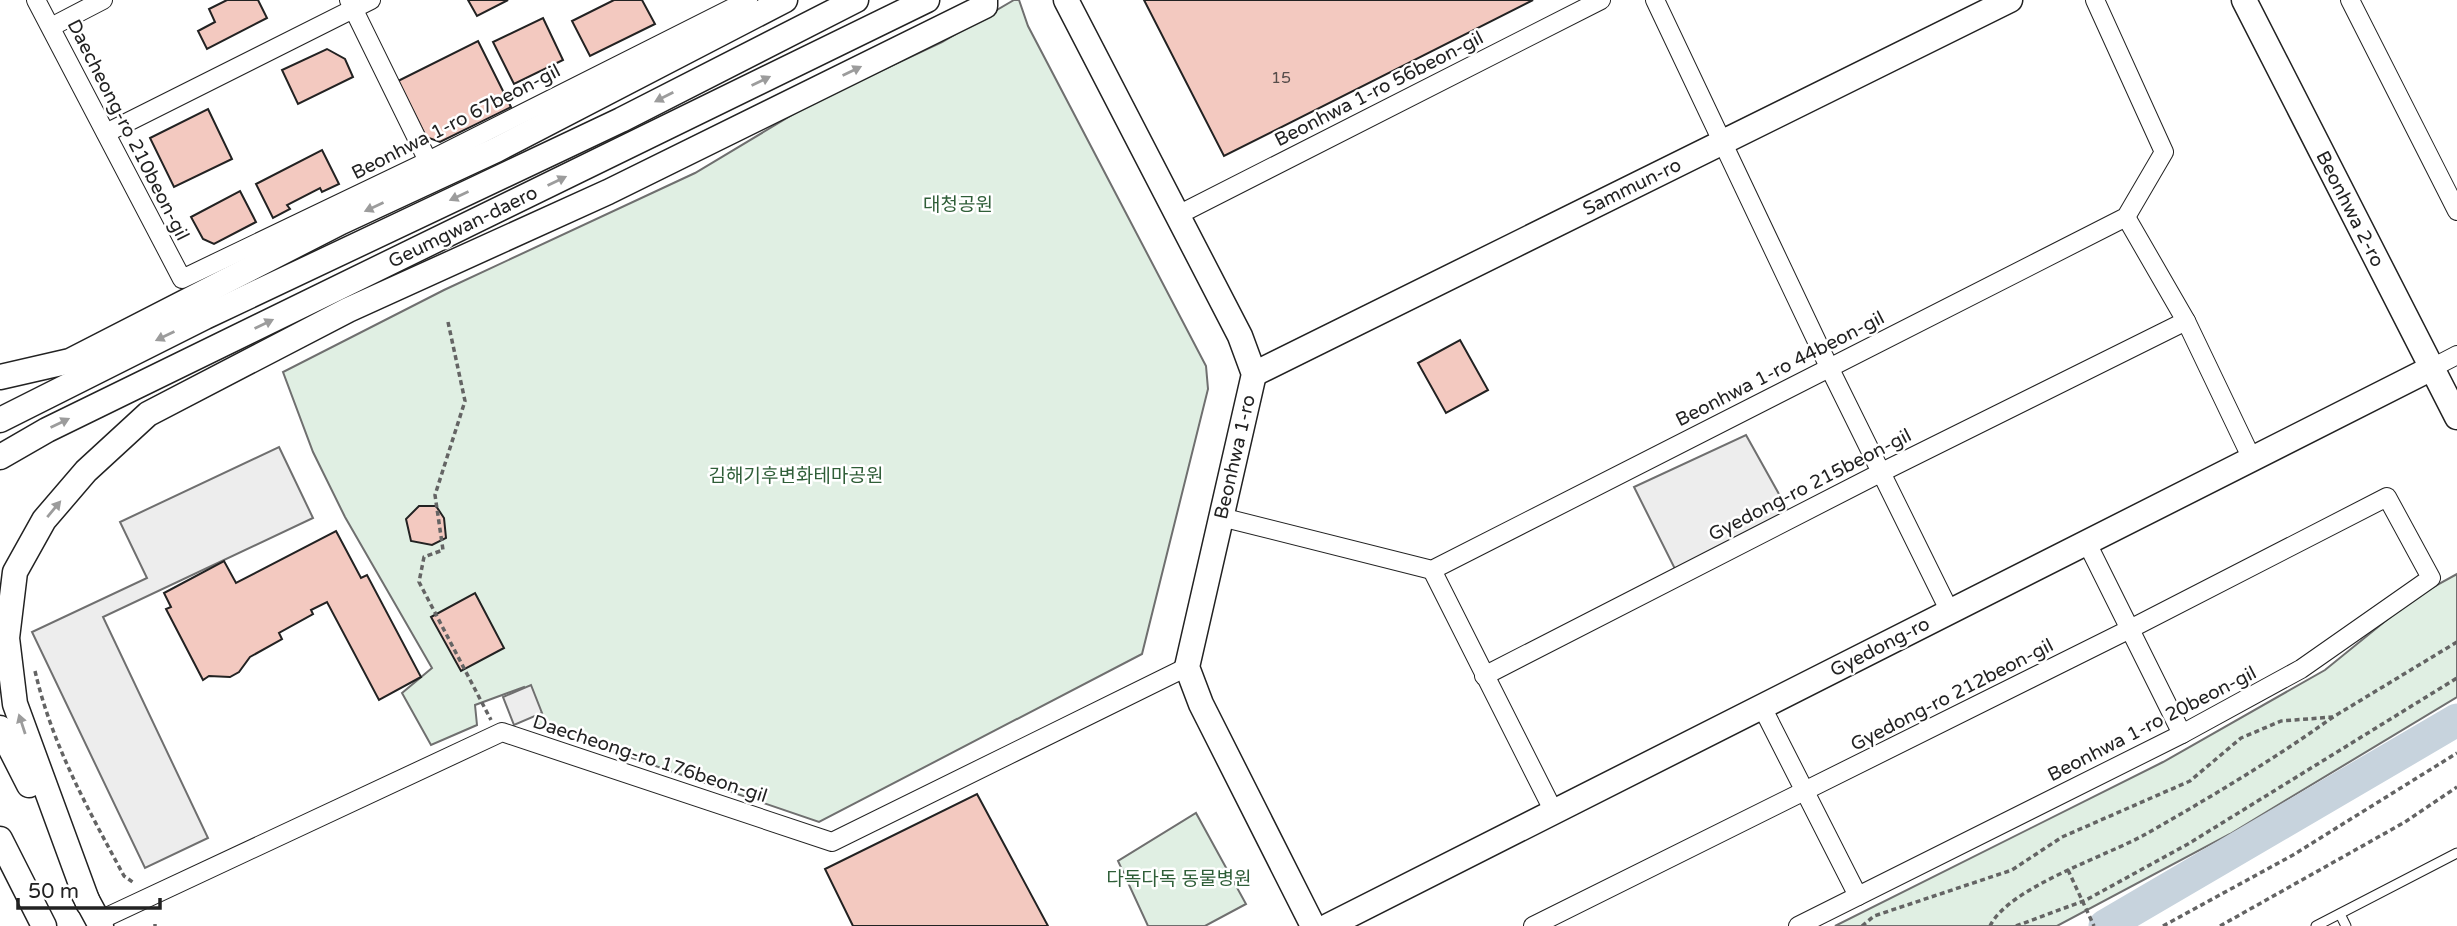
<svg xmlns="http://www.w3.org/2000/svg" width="2457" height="926" viewBox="0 0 2457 926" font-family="'Varela Round','Noto Sans KR',sans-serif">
	<rect width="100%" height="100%" fill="#fff"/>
	<g fill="#e0efe3" stroke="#6f6f6f" stroke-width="2">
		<path d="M1014 0H1019L1028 26 1206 366 1208 389 1142 654 819 822 539 726 524 687 475 705 477 725 431 745 402 693 432 668 345 517 313 452 283 372 444 290 695 173 812 103 942 42Z"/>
		<path d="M2457 574V697L2230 834 2057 926H1835L2163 762 2325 670 2415 597Z"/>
		<path d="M1196 813 1246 904 1205 926H1148L1118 861Z"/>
	</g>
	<g fill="#ededed" stroke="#6f6f6f" stroke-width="2">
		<path d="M1746 435 1789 512 1675 569 1634 487Z"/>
		<path d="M279 447 313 518 103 617 208 838 145 868 32 632 147 578 120 522Z"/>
		<path d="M531 685 542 713 514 725 503 697Z"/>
	</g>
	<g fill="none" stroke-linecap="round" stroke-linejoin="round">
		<path stroke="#c7d3dd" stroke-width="33" d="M2105 926 2457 720"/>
	</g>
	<g fill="#f3c9c0" stroke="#222" stroke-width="2">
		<path d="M227 0H258L267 18 207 49 198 31 215 22 209 9Z"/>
		<path d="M468 0H508L477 16Z"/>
		<path d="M614 0H642L655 24 590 56 572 21Z"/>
		<path d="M1144 0H1533L1224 156Z"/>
		<path d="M543 18 563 60 514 84 493 42Z"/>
		<path d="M478 41 511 107 440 142 426 137 398 81Z"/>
		<path d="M327 49 345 59 353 77 298 104 282 70Z"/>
		<path d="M208 109 232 159 174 187 150 138Z"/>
		<path d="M322 150 339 184 322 192 320 188 287 205 290 209 273 218 256 184Z"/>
		<path d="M240 191 256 222 214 244 203 239 191 217Z"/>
		<path d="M1460 340 1488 390 1446 413 1418 363Z"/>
		<path d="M419 506H436L444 518 446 538 432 545 411 541 406 519Z"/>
		<path d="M336 531 361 578 367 575 421 677 379 700 327 602 311 610 313 614 279 633 282 639 250 657 239 672 230 677 209 676 203 680 166 609 171 607 164 593 224 561 236 583Z"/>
		<path d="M475 593 504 648 461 671 431 617Z"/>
		<path d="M977 794 1048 926H853L825 869Z"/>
	</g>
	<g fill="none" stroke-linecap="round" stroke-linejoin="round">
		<g stroke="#222" stroke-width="11">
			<g id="lane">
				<path d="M2340 914 2346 926"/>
				<path d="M2316 926 2457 853"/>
			</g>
		</g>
		<g stroke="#222" stroke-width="20">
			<g id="street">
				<path d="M36 0 182 279 428 161 748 0"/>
				<path d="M349 0 428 161"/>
				<path d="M1655 0 1829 367 1950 612"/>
				<path d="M2350 0 2457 211"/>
				<path d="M51 27 103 0"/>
				<path d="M106 133 371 0"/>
				<path d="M1176 216 1601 0"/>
				<path d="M2186 321 2252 459"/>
				<path d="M2432 368 2457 355"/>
				<path d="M1221 517 1432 570 2126 217 2164 152 2095 0"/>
				<path d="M2087 543 2182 734"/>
				<path d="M1432 570 1554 812"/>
				<path d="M1484 676 1882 472 2186 321 2126 217"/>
				<path d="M1762 707 1858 896"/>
				<path d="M98 921 502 732 832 842 1187 667"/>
				<path d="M1533 926 2130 629 2387 497 2431 578 2301 669 2182 734 1798 926"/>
			</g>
		</g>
		<g stroke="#222" stroke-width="27">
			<g id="secondary">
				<path d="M1066 0 1240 336 1254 374 1187 667 1201 704 1313 926"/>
				<path d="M2244 0 2457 417"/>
				<path d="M1254 374 2010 0"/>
				<path d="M0 377 70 361 341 222 496 150 785 0"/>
				<path d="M0 420 205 317 621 120 856 0"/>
				<path d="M0 457 47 430 927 0"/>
				<path d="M0 728 29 785"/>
				<path d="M0 839 44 926"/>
				<path d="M81 889 101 926"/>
				<path d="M88 903 15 704 7 638 15 572 44 520 86 471 148 414 348 310 608 192 985 6V0"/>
				<path d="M1328 926 2432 368"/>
			</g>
		</g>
		<g stroke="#646464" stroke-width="3.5" stroke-dasharray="5 3.5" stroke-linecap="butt">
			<path d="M448 322 465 401 435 495 443 550 424 557 419 582 491 720"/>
			<path d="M35 671C52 745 88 809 124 876L134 883"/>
			<path d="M155 924V926"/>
			<path d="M1862 926 1874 916 2012 870 2062 837 2190 781 2241 738 2281 721 2333 717 2457 642"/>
			<path d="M1990 926C2009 887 2107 856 2146 834 2209 798 2273 760 2333 717"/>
			<path d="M2016 926 2086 900 2188 844 2457 678"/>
			<path d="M2163 926 2293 855 2457 753"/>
			<path d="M2220 926 2405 822 2457 787"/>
		</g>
		<use href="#lane" stroke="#fff" stroke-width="9"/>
		<use href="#street" stroke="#fff" stroke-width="18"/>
		<use href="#secondary" stroke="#fff" stroke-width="24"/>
		<path stroke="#646464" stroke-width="3.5" stroke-dasharray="5 3.5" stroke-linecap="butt" d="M2068 870 2094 926"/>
	</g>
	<defs><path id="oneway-solid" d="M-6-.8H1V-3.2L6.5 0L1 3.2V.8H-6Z" transform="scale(1.75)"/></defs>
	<g fill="#9c9c9c">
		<use href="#oneway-solid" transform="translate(852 71) rotate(-26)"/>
		<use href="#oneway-solid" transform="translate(761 81) rotate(-26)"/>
		<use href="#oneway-solid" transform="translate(664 97) rotate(153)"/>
		<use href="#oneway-solid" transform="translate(557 181) rotate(-26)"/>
		<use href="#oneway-solid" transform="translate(459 196) rotate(155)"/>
		<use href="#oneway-solid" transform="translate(374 207) rotate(155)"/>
		<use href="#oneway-solid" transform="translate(264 324) rotate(-26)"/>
		<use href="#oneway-solid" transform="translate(165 336) rotate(154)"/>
		<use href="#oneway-solid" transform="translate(60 423) rotate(-26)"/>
		<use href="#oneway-solid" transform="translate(54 509) rotate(-50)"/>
		<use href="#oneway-solid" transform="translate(22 724) rotate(-108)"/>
	</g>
	<g text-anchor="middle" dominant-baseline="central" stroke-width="5" stroke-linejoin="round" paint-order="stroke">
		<g font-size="16" fill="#564c4a">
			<text x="1281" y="78">15</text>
		</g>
		<g font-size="19" fill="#222" stroke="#fff">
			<text transform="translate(1379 89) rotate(-27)">Beonhwa 1-ro 56beon-gil</text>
			<text transform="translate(456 122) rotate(-27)">Beonhwa 1-ro 67beon-gil</text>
			<text transform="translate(128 130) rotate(63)">Daecheong-ro 210beon-gil</text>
			<text transform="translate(1632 187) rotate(-26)">Sammun-ro</text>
			<text transform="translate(2350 209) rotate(63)">Beonhwa 2-ro</text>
			<text transform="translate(463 227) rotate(-26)">Geumgwan-daero</text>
			<text transform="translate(1780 369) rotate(-27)">Beonhwa 1-ro 44beon-gil</text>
			<text transform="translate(1235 457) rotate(-77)">Beonhwa 1-ro</text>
			<text transform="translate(1810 485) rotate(-27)">Gyedong-ro 215beon-gil</text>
			<text transform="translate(1880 647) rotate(-27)">Gyedong-ro</text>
			<text transform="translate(1952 695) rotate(-27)">Gyedong-ro 212beon-gil</text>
			<text transform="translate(2152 724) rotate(-27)">Beonhwa 1-ro 20beon-gil</text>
			<text transform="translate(650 759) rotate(18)">Daecheong-ro 176beon-gil</text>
		</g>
		<g font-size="19" fill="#2f5e38" stroke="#fff">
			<text x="958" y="205">대청공원</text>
			<text x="796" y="476">김해기후변화테마공원</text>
			<text x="1179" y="879">다독다독 동물병원</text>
		</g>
	</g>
	<path d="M18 898v10h142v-10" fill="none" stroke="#222222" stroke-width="3.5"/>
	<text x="28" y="898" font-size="21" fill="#222222" stroke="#ffffff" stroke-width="5" paint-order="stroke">50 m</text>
</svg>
